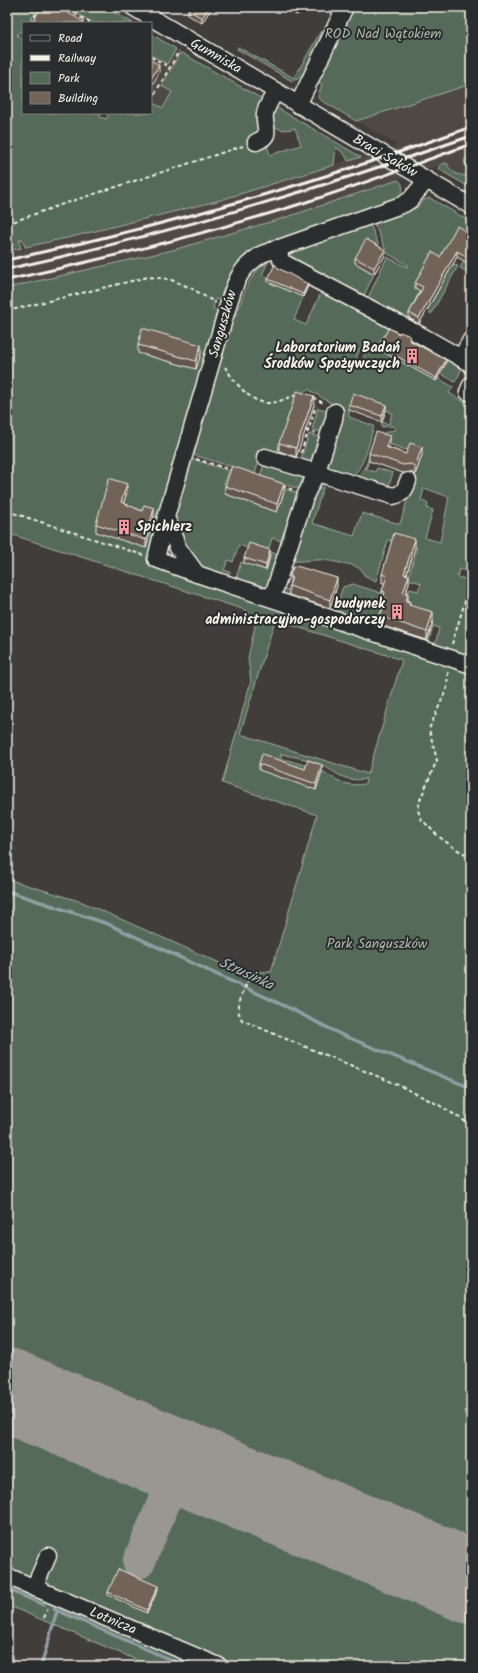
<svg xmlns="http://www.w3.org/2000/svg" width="478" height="1673" viewBox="0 0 478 1673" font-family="Kalam,sans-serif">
	<rect width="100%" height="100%" fill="#403d3b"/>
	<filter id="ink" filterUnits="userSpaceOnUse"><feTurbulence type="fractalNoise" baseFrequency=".025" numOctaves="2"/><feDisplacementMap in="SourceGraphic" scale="8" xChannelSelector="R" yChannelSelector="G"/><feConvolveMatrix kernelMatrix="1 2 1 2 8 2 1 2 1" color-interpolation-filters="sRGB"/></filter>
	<g filter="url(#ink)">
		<g fill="#4f4844">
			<path d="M151 34 182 53 179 54 162 86 172 91 163 108 151 102Z"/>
			<path d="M471 84V158L464 161 468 175 464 176 454 173 446 163 284 218 173 250 7 288V251L71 237 217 201 397 145 356 121Z"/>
		</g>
		<g fill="#546b58" stroke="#a4aea0" fill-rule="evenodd">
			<path d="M7 7H38L29 23H23V32L20 31 17 35 23 39V113H101L100 117 106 119 109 113H151V102L163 108 172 92 162 86 179 54 182 53 264 100C262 116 264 134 247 140L250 149 267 145 270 155 301 145 295 128C285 131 277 131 271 122L274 106 361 157 348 161 345 155 336 147 334 165 217 201 71 237 25 247 22 239 19 240 21 248 7 251Z"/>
			<path d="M77 7H106L133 23H94L74 12Z"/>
			<path d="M352 7H471V84L356 121 319 99 318 96 322 84 318 82 325 63Z"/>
			<path d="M321 31 320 44 305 77 301 75 298 79 292 81 237 49 238 47 294 78Z"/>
			<path d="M151 34 176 49 167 64 151 55Z"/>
			<path d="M471 158V188L438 169 440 165 447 163C450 172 458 177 468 175L464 160Z"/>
			<path d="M398 180C403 183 403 187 402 193L395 198 396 202C364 213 332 223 300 234 280 241 259 241 244 257 233 269 229 284 223 298L215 300 213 309 220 312 147 563 222 588 435 646 439 628 433 626 428 644 396 634V631L427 642 433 621 409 609 411 603 393 597 396 589 408 593 410 589 418 591 421 583 408 579 417 548 388 540 376 581 364 575 362 570C350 562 347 565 335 562 329 561 323 559 316 560 307 560 300 562 291 561L317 486 325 482 312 523 354 536 362 513 400 524 421 455 377 440 366 469 375 472 377 468 393 473 387 491 356 480 366 465 377 435 394 430 395 428 392 426 382 427 381 425 382 422 389 424 392 413 386 410H349V417L374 426C369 441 365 469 350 477L321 471 334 405 308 389 296 398 276 455 262 451 255 474 194 455 197 443 195 441 231 318 236 315C243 297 249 272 268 262L262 275 303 297 294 320 306 325 324 286 409 331 404 340 438 378 453 387 449 393 471 406V1666H232L58 1592 32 1576 24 1577 7 1570V879L82 902 238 971 271 972 317 815 222 783 251 681 248 658 255 626 251 617 245 610 7 533V288L173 250 284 218ZM360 349 366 351 362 361 356 358ZM424 488 449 497 440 542 425 538 433 510 427 508 428 503 421 501ZM127 492 121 511 96 532ZM459 569 467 571 465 579 457 577ZM275 620 402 660 368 774 240 734ZM281 754C293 757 306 758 317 763 337 771 342 783 366 779L365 784C345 787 339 781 322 771L316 789 302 785 308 766 280 758Z"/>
			<path d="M430 198 471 222V240L423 293 408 321 366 302 387 257 407 267 408 265 387 253 374 223 418 207 424 200Z"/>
			<path d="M370 224 379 246 371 242 356 263 374 274 362 300 287 256V253Z"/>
			<path d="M464 261 471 265V274L460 268Z"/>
			<path d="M453 264 458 266 431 314 427 310Z"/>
			<path d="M413 334 460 363C463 370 459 375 455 382L440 373 409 342Z"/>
			<path d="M318 408 333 412 327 434 312 429Z"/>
			<path d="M309 434 325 439 316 466 300 461Z"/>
			<path d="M192 459 229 471 224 484 228 485 225 494 277 512 275 486 301 494 285 542 272 538 268 551 281 556 270 586 266 589 235 582 241 562 266 570 270 556 239 545 233 562 228 560 224 570 230 572 227 580 203 570 180 540 174 519 186 471 189 470Z"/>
			<path d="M265 461 302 475 304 482 302 490 260 476Z"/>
			<path d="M353 584 384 594 382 600 385 601 386 607 380 625 391 629 390 632 333 614 343 587Z"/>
			<path d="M282 588 290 591 289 595 330 609 329 612 283 596Z"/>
			<path d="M7 1581 205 1666H151L7 1605Z"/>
		</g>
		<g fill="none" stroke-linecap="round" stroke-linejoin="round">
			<g stroke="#929ea3" stroke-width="3.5">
				<path d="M7 891 108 924 289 1008 340 1034 471 1088"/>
				<path d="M7 1589 44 1605"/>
				<path d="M54 1609 185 1666"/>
				<path d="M41 1666 57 1611"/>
			</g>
			<path stroke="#9a9792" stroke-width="33" d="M139 1562 181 1461"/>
			<path stroke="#9a9792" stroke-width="84" d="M7 1390 471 1582"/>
			<g stroke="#f4f1e8" stroke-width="19">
				<g id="minor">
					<path d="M133 7 471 206"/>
					<path d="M298 105 345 7"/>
					<path d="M256 142C274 135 263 128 265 114 266 106 272 98 276 91"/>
					<path d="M277 248 282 262 409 329"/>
					<path d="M415 332 470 363 471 365"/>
					<path d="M461 358 471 340"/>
					<path d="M468 392 471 385"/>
					<path d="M265 457 393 496C403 494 405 490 408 481"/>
					<path d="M166 517 156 559 197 574 471 665"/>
					<path d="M197 574 178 548 166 517 230 299C237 277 242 267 262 254L404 204 410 200 427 180"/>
					<path d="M272 598 306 494 316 474 326 444 334 419 335 412"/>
					<path d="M7 1576 219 1666"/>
					<path d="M34 1588 48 1556"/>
				</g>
			</g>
			<g stroke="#f4f1e8" stroke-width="2" stroke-dasharray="4 3" stroke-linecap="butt">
				<path d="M62 7 91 23"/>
				<path d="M31 23 40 7"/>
				<path d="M151 57 169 67"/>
				<path d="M151 98 152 99 179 51"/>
				<path d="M7 224 60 205 243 146"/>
				<path d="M7 311 148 277 169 279 191 288 216 303"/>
				<path d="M225 367C234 381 249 402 267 403 277 404 287 397 297 395"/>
				<path d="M313 397 325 404"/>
				<path d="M305 430 316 433"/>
				<path d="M301 453 316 406"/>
				<path d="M196 459 232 470"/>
				<path d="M282 486 293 490"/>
				<path d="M7 511 143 555"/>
				<path d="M452 644 471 582"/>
				<path d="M448 672 447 688 429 729 437 760 420 800 418 810 421 819 438 836 456 849 471 857"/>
				<path d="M247 971 248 980 240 1000 238 1011 242 1020 279 1036 394 1083 439 1105 471 1125"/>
				<path d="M44 1618 48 1608"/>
			</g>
			<use href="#minor" stroke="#2a2d2e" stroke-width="16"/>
			<g stroke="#f4f1e8" stroke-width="3">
				<path d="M7 260C165 226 319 182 471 127"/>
				<path d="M7 269C165 235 319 189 471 136"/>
				<path d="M7 280C105 259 201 235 297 205 356 187 413 165 471 144"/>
			</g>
		</g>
		<g fill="#62554d" stroke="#f4f1e8">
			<path d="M212 7 202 23 188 15V10Z"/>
			<path d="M282 7H301L297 15Z"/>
			<path d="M471 234V265L457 257 419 324 409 318V313L420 291 415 288V283L440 257Z"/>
			<path d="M385 255 374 274 355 263V258Z"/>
			<path d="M278 268 308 286 303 297 268 282V279Z"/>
			<path d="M410 340 446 363 436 381 378 349V346Z"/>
			<path d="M138 345 201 353 196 369 138 353Z"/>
			<path d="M314 405 296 457 279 451V443Z"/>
			<path d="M349 405 386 410 382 422 349 410Z"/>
			<path d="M390 444 389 448 406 454 422 455 415 475 411 472 403 473 369 461V453Z"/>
			<path d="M225 486 284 492 277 512 225 494Z"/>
			<path d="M127 492 123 503 154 516 146 548 96 532V524Z"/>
			<path d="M415 548 407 574 409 583 406 594 410 605 433 621 427 640 380 625V616L383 606V600H382V591L385 583H382V574Z"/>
			<path d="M270 556 266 570 244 563V558Z"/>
			<path d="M290 576 337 586 330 608 289 595V586L290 582Z"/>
			<path d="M259 764 305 769 322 771 316 790 259 770Z"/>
			<path d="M158 1589 147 1613 108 1595V1592Z"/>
		</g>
		<g fill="#50453e" stroke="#f4f1e8">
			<path d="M209 7H212L202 23V18Z"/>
			<path d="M297 7H301L297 15Z"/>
			<path d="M159 65V73L151 87V79Z"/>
			<path d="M385 250V255L374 274V268Z"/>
			<path d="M457 251V257L419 324V318Z"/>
			<path d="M308 284V286L303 297V294Z"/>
			<path d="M201 345V353L196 369V361Z"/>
			<path d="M446 360V363L436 381V378Z"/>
			<path d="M314 396V405L296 457V448Z"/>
			<path d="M386 405V410L382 422V416Z"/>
			<path d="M390 436V444L386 455V447Z"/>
			<path d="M422 447V455L415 475V467Z"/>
			<path d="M127 484V492L121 510V502Z"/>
			<path d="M284 484V492L277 512V504Z"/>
			<path d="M154 508V516L146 548V540Z"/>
			<path d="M415 539V548L404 582V574Z"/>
			<path d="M270 550V556L266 570V565Z"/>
			<path d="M409 575V583L403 601V593Z"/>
			<path d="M337 578V586L330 608V600Z"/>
			<path d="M408 594V603L406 601Z"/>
			<path d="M433 612V621L427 640V632Z"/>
			<path d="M322 765V771L316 790V784Z"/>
			<path d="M158 1586V1589L147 1613V1610Z"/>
		</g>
		<g fill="#726359" stroke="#f4f1e8">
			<path d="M41 7H58L84 22 83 23H38L34 20Z"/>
			<path d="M190 7H209L202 18 188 10Z"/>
			<path d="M151 60 159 65 151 79Z"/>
			<path d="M457 226 471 234V259L457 251 419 318 409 313 423 287 415 283 432 252 440 257Z"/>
			<path d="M366 239 385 250 374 268 355 258Z"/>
			<path d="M275 264 278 268 308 284 303 294 268 279Z"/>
			<path d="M142 328 201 345 196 361 138 345Z"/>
			<path d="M389 328 399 334 400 332 408 335 410 337 409 340 446 360 436 378 378 346Z"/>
			<path d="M297 391 314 396 296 448 279 443Z"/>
			<path d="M353 393 386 405 382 416 349 405Z"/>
			<path d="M376 432 390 436 386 447 406 454 410 443 422 447 415 467 411 464 403 465 369 453Z"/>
			<path d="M232 466 284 484 277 504 225 486Z"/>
			<path d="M109 478 127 484 121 502 142 511 144 505 154 508 146 540 96 524Z"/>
			<path d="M394 533 415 539 404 574 409 575 403 593 408 594 406 601 410 602 409 605 433 612 427 632 380 616 386 599 383 598 385 592 382 591 387 576 382 574Z"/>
			<path d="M249 543 270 550 266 565 244 558Z"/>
			<path d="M296 566 337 578 330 600 289 586 292 577 290 576 293 567H295Z"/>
			<path d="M262 754 305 769 308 760 322 765 316 784 259 764Z"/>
			<path d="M118 1569 158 1586 147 1610 108 1592Z"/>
		</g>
	</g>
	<defs>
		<g id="building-bare" transform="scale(1.2)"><path d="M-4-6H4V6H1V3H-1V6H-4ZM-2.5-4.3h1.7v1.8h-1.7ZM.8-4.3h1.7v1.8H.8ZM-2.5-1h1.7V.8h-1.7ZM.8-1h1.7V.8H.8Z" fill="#ff9aa2" stroke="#2a2d2e" stroke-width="2.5" paint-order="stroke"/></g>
	</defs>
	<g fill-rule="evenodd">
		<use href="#building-bare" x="412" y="356"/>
		<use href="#building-bare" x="124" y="527"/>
		<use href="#building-bare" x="397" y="612"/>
	</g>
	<g text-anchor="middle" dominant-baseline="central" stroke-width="4" stroke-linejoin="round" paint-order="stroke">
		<g font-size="14" fill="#acb5a7" stroke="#2a2d2e">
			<text x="383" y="34">ROD Nad Wątokiem</text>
			<text x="377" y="944">Park Sanguszków</text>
		</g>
		<g font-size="14" fill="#f4f1e8" stroke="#2a2d2e">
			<text transform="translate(216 56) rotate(30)">Gumniska</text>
			<text transform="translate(385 156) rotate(30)">Braci Saków</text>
			<text transform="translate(223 324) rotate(-74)">Sanguszków</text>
			<text transform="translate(113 1621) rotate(23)">Lotnicza</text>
		</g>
		<g font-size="14" font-weight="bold" fill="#f4f1e8" stroke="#2a2d2e" text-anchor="end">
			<text x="400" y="348">Laboratorium Badań<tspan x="400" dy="16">Środków Spożywczych</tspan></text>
			<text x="136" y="527" text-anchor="start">Spichlerz</text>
			<text x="385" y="604">budynek<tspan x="385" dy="16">administracyjno-gospodarczy</tspan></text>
		</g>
		<g font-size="15" font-style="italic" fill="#b2baba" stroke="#2a2d2e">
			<text transform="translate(246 974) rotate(25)">Strusinka</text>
		</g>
	</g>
	<rect width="478" height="1673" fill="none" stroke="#2a2d2e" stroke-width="24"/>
	<rect x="12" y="12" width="454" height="1649" fill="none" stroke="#f4f1e8" stroke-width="1.5" filter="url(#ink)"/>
	<rect x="22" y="22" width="130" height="92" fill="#2a2d2e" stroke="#7b7b78"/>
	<rect x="30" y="35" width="20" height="6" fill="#2a2d2e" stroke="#7b7b78"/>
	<text x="58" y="42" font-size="12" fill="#f4f1e8">Road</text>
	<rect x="30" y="55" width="20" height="6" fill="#f4f1e8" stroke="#7b7b78"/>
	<text x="58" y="62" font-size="12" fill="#f4f1e8">Railway</text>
	<rect x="30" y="72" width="20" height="12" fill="#546b58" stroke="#7b7b78"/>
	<text x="58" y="82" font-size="12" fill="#f4f1e8">Park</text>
	<rect x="30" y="92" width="20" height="12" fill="#726359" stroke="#7b7b78"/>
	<text x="58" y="102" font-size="12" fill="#f4f1e8">Building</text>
</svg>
